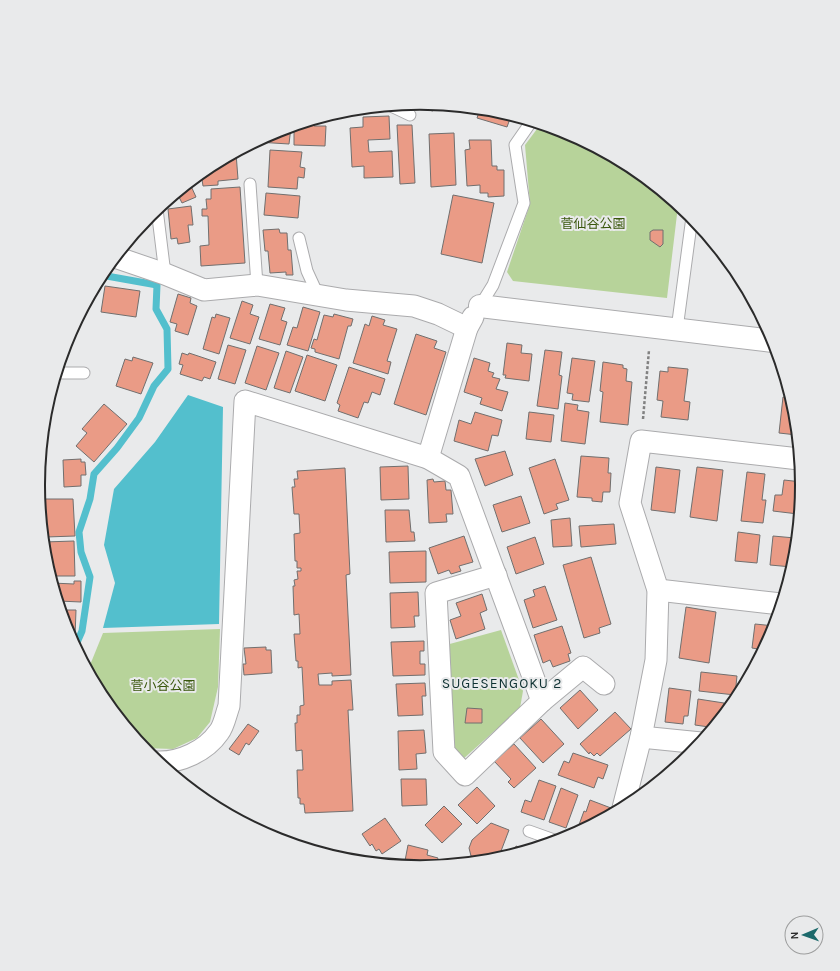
<svg xmlns="http://www.w3.org/2000/svg" width="840" height="971" viewBox="0 0 840 971" font-family="Karla,'Noto Sans JP',sans-serif">
	<rect width="100%" height="100%" fill="#e9eaeb"/>
	<g fill="#b7d39a">
		<path d="M540 125 566 133 632 168 678 206 667 298 513 281 507 272 530 204 525 145Z"/>
		<path d="M220 629 218 687 210 722 197 738 173 749 144 748 102 698 88 670 103 633Z"/>
		<path d="M501 630 523 691 520 708 462 760 449 747 446 645Z"/>
	</g>
	<path fill="#53bfcd" d="M188 395 223 407 219 624 103 628 115 583 104 545 114 489 155 442Z"/>
	<g fill="none" stroke-linecap="round" stroke-linejoin="round">
		<path stroke="#53bfcd" stroke-width="7" d="M75 647 82 631 90 577 81 552 79 532 90 499 94 474 117 448 139 418 154 386 168 369 167 329 156 309 157 285 101 275"/>
	</g>
	<g fill="#ea9b86" stroke="#716f6e">
		<path d="M420 104 435 105 433 111 408 106Z"/>
		<path d="M480 109 495 111 511 116 507 127 477 118Z"/>
		<path d="M389 116 390 139 368 140 369 152 392 151 393 177 364 178V166L352 167 350 128 363 127V117Z"/>
		<path d="M314 120V126H326L325 146 294 145V126Z"/>
		<path d="M397 125H412L415 183 400 184Z"/>
		<path d="M291 127 289 144 257 142 274 132Z"/>
		<path d="M454 133 456 185 431 187 429 134Z"/>
		<path d="M469 140H491L492 166H497V170H504V196L488 197V193H480V185L467 186 465 150 470 149Z"/>
		<path d="M270 150 302 152 300 167 305 168 304 178 298 177 297 189 268 187Z"/>
		<path d="M236 153 238 179 218 181V185L203 186 201 173Z"/>
		<path d="M193 180 195 184 191 186 196 197 182 203 179 197 167 202Z"/>
		<path d="M240 187 245 263 201 266 200 246 209 245 208 216H202V209H207L206 199H211V189Z"/>
		<path d="M266 193 300 196 298 218 264 215Z"/>
		<path d="M453 195 494 203 482 263 441 254Z"/>
		<path d="M191 206 193 225H188L190 242 178 244 177 238 171 239 168 209Z"/>
		<path d="M144 223 146 225 128 244 127 243Z"/>
		<path d="M279 229 280 233H287L288 250H291L293 275H286V272L270 273 268 251H265L263 230Z"/>
		<path d="M653 230H663V244L660 247 650 240V232Z"/>
		<path d="M105 286 140 291 136 317 101 312Z"/>
		<path d="M178 294 191 298 190 303 197 306 188 335 175 331 177 324 170 322Z"/>
		<path d="M242 301 253 305 250 314 259 317 250 344 230 338Z"/>
		<path d="M270 304 285 308 281 320 287 322 280 345 259 339Z"/>
		<path d="M303 307 320 312 308 351 287 345 293 327 297 328Z"/>
		<path d="M216 314 230 318 219 354 203 349 212 317 215 318Z"/>
		<path d="M334 314 353 319 351 326H348L339 359 315 352V349L311 348 314 339 317 340 324 315 333 317Z"/>
		<path d="M372 316 385 320 383 325 397 329 387 361 391 362 388 374 353 363 365 324 369 326Z"/>
		<path d="M416 334 437 341 434 348 446 352 426 415 394 404Z"/>
		<path d="M507 343 522 345 521 353 532 354 529 381 505 378 506 375H503Z"/>
		<path d="M228 345 246 350 235 384 218 379Z"/>
		<path d="M257 346 279 353 266 390 245 383Z"/>
		<path d="M545 350 562 352 559 375 562 376 558 409 537 406Z"/>
		<path d="M286 351 303 357 290 393 274 388Z"/>
		<path d="M182 353 188 355 189 353 216 362 210 379 204 377 202 381 180 374 183 365 179 364Z"/>
		<path d="M307 355 337 365 325 401 295 391Z"/>
		<path d="M133 357 153 363 141 394 116 386 125 359 132 361Z"/>
		<path d="M474 358 490 363 488 371 494 373 492 377 500 379 496 389 508 392 502 411 480 404 482 398 464 392Z"/>
		<path d="M572 358 595 361 589 402 572 400 573 394 567 393Z"/>
		<path d="M603 362 623 365V368L627 369 626 381 632 382 628 425 600 422 603 392 600 391Z"/>
		<path d="M349 367 385 379 380 395 372 392 368 403 364 402 358 418 338 411 340 405 337 403Z"/>
		<path d="M668 367 688 369 684 401 690 402 688 420 661 417 663 401 657 400 660 371 668 372Z"/>
		<path d="M783 397 791 398 795 411 797 435 779 433Z"/>
		<path d="M565 403 578 405 577 410 589 412 585 444 561 441Z"/>
		<path d="M104 404 127 424 94 462 76 446 87 433 82 429Z"/>
		<path d="M47 407 45 485H38L45 411Z"/>
		<path d="M475 412 502 420 498 436 492 435 488 451 454 441 459 420 471 424Z"/>
		<path d="M529 412 554 415 551 442 526 439Z"/>
		<path d="M505 451 513 475 485 486 475 459Z"/>
		<path d="M581 456 609 458 608 473H611L610 492H603L602 502 592 501V498L577 497Z"/>
		<path d="M81 459V462H85L86 475H81V486L64 487 63 460Z"/>
		<path d="M555 459 569 500 556 504 558 509 544 514 529 468Z"/>
		<path d="M408 466 409 499 381 500 380 467Z"/>
		<path d="M656 467 680 470 675 513 651 510Z"/>
		<path d="M697 467 723 470 717 521 690 517Z"/>
		<path d="M345 468 350 574 346 575 351 675 332 676V673L318 674 319 685H332V681L351 680 353 710H348L353 811 305 813 304 804H300V798H298L297 770H303L302 750 296 751 295 723H297V715H300V706L304 705 302 667 298 668V661H296L294 634H300L299 614 294 615 293 586H295L294 580 298 579 297 571H301V568H297V561H295L294 534 300 533 299 514H294L292 487H295L294 479H298L297 471Z"/>
		<path d="M747 472 765 474 762 500H766L763 523 741 521Z"/>
		<path d="M433 479 434 482 445 481 446 490H451L453 514H446L447 522 429 523 427 480Z"/>
		<path d="M784 480 802 482 798 514 773 511 775 495H782Z"/>
		<path d="M521 496 530 523 502 532 493 505Z"/>
		<path d="M45 499H73L75 536 46 537Z"/>
		<path d="M385 510H409L411 532H414L415 541 386 542Z"/>
		<path d="M570 518 572 546 553 547 551 520Z"/>
		<path d="M614 524 616 544 581 547 579 526Z"/>
		<path d="M738 532 760 535 757 563 735 561Z"/>
		<path d="M464 536 473 562 459 566 461 571 451 574 449 570 438 574 429 548Z"/>
		<path d="M773 536 795 538 792 567 770 565Z"/>
		<path d="M535 537 544 564 516 574 507 547Z"/>
		<path d="M74 541 75 576H50L45 560 44 542Z"/>
		<path d="M426 551V582L390 583 389 552Z"/>
		<path d="M591 557 611 624 599 628 600 633 584 638 563 565Z"/>
		<path d="M74 581H81V602L58 601 52 583 74 584Z"/>
		<path d="M545 586 557 620 533 628 524 600 535 596 533 590Z"/>
		<path d="M418 592 419 616H414L415 627 391 628 390 593Z"/>
		<path d="M482 594 487 610 480 613 485 629 456 639 450 620 461 616 456 603Z"/>
		<path d="M686 607 716 612 709 663 679 658Z"/>
		<path d="M60 610H76L75 637H70Z"/>
		<path d="M755 624 775 626 757 662 758 649 752 648Z"/>
		<path d="M562 626 571 653 568 654 570 661 553 667 550 660 543 663 534 635Z"/>
		<path d="M424 641V651H420V664H425V675L393 676 391 642Z"/>
		<path d="M266 647V650H271L272 673 244 675 243 664H246L244 648Z"/>
		<path d="M701 672 737 676 735 695 699 691Z"/>
		<path d="M425 683 426 696H422L423 715 398 716 396 684Z"/>
		<path d="M669 688 691 691 688 716H684L683 724 665 722Z"/>
		<path d="M580 690 598 710 578 729 560 708Z"/>
		<path d="M698 699 724 703 722 717 717 723 710 722 709 727 695 725Z"/>
		<path d="M467 708 482 709V723H465Z"/>
		<path d="M615 712 631 729 600 756 597 753 594 756 590 752 589 754 580 744Z"/>
		<path d="M541 719 564 744 543 763 520 738Z"/>
		<path d="M248 724 259 731 249 745 246 743 239 755 229 749Z"/>
		<path d="M424 730 426 753 416 754 417 769 399 770 398 731Z"/>
		<path d="M514 744 536 768 514 788 508 782 511 779 494 761Z"/>
		<path d="M573 753 608 765 603 779 598 777 594 788 558 775 564 761 569 763Z"/>
		<path d="M401 779H426L427 805 402 806Z"/>
		<path d="M539 780 556 786 544 820 521 812 525 800 531 802Z"/>
		<path d="M477 787 495 806 477 824 458 805Z"/>
		<path d="M561 788 578 795 566 828 549 822Z"/>
		<path d="M590 800 611 808 608 816 576 833 584 811 586 812Z"/>
		<path d="M444 806 462 824 442 843 425 825Z"/>
		<path d="M385 818 401 841 382 854 379 849 376 851 372 844 370 846 362 834Z"/>
		<path d="M491 823 509 830 498 859 485 861 471 856 469 848 472 840Z"/>
		<path d="M408 845 428 850 427 855 438 858 436 866 420 867 404 866Z"/>
		<path d="M516 846 527 850 514 854Z"/>
	</g>
	<g fill="none" stroke-linecap="round" stroke-linejoin="round">
		<g stroke="#ababad" stroke-width="13">
			<g id="service">
				<path d="M391 106 410 115"/>
				<path d="M250 184 257 285"/>
				<path d="M157 209 165 274"/>
				<path d="M299 238 307 271 318 295"/>
				<path d="M480 306 493 285 524 203 515 145 531 122"/>
				<path d="M677 329 692 217"/>
				<path d="M57 373H84"/>
				<path d="M529 831 557 841"/>
			</g>
		</g>
		<g stroke="#ababad" stroke-width="23">
			<g id="minor">
				<path d="M115 257 165 274 204 290 257 285 346 300 414 306 438 314 467 328"/>
				<path d="M428 458 467 328 473 317"/>
				<path d="M496 575 436 593 444 752 465 775 542 701 583 667 604 684"/>
				<path d="M658 590 781 604"/>
				<path d="M641 737 701 743"/>
				<path d="M157 762C180 763 206 751 219 732 224 726 226 714 229 706L245 401 428 458 459 476 542 701"/>
				<path d="M623 808 641 737 656 660 658 590 630 503 641 441 799 459"/>
			</g>
		</g>
		<g stroke="#ababad" stroke-width="24">
			<path id="tertiary" d="M480 306 773 341"/>
		</g>
		<path stroke="#818181" stroke-width="2.5" stroke-dasharray="3 2" stroke-linecap="butt" d="M643 419 649 350"/>
		<use href="#service" stroke="#fff" stroke-width="11"/>
		<use href="#minor" stroke="#fff" stroke-width="21"/>
		<use href="#tertiary" stroke="#fff" stroke-width="22"/>
	</g>
	<g text-anchor="middle" dominant-baseline="central" stroke-width="4" stroke-linejoin="round" paint-order="stroke">
		<g font-size="13" fill="#39560b" stroke="#e9eaeb">
			<text x="593" y="223">菅仙谷公園</text>
			<text x="163" y="685">菅小谷公園</text>
		</g>
		<g font-size="14" letter-spacing="1" fill="#0f3233" stroke="#e9eaeb">
			<text x="502" y="683">SUGESENGOKU 2</text>
		</g>
	</g>
	<path d="M0 0H840V971H0ZM45 485a375 375 0 1 1 750 0a375 375 0 1 1-750 0Z" fill="#e9eaeb" fill-rule="evenodd"/>
	<path fill="none" stroke="#2b2b2b" stroke-width="2" d="M45 485a375 375 0 1 1 750 0a375 375 0 1 1-750 0Z"/>
	<g transform="translate(804 935) rotate(268)"><circle r="19" fill="#e9eaeb" stroke="#9d9e9e"/>
	<path d="M0-3L7 15L0 10L-7 15Z" fill="#1c696b"/>
	<text y="-6" font-size="11" font-weight="bold" text-anchor="middle" fill="#2b2b2b">N</text>
	</g>
</svg>
